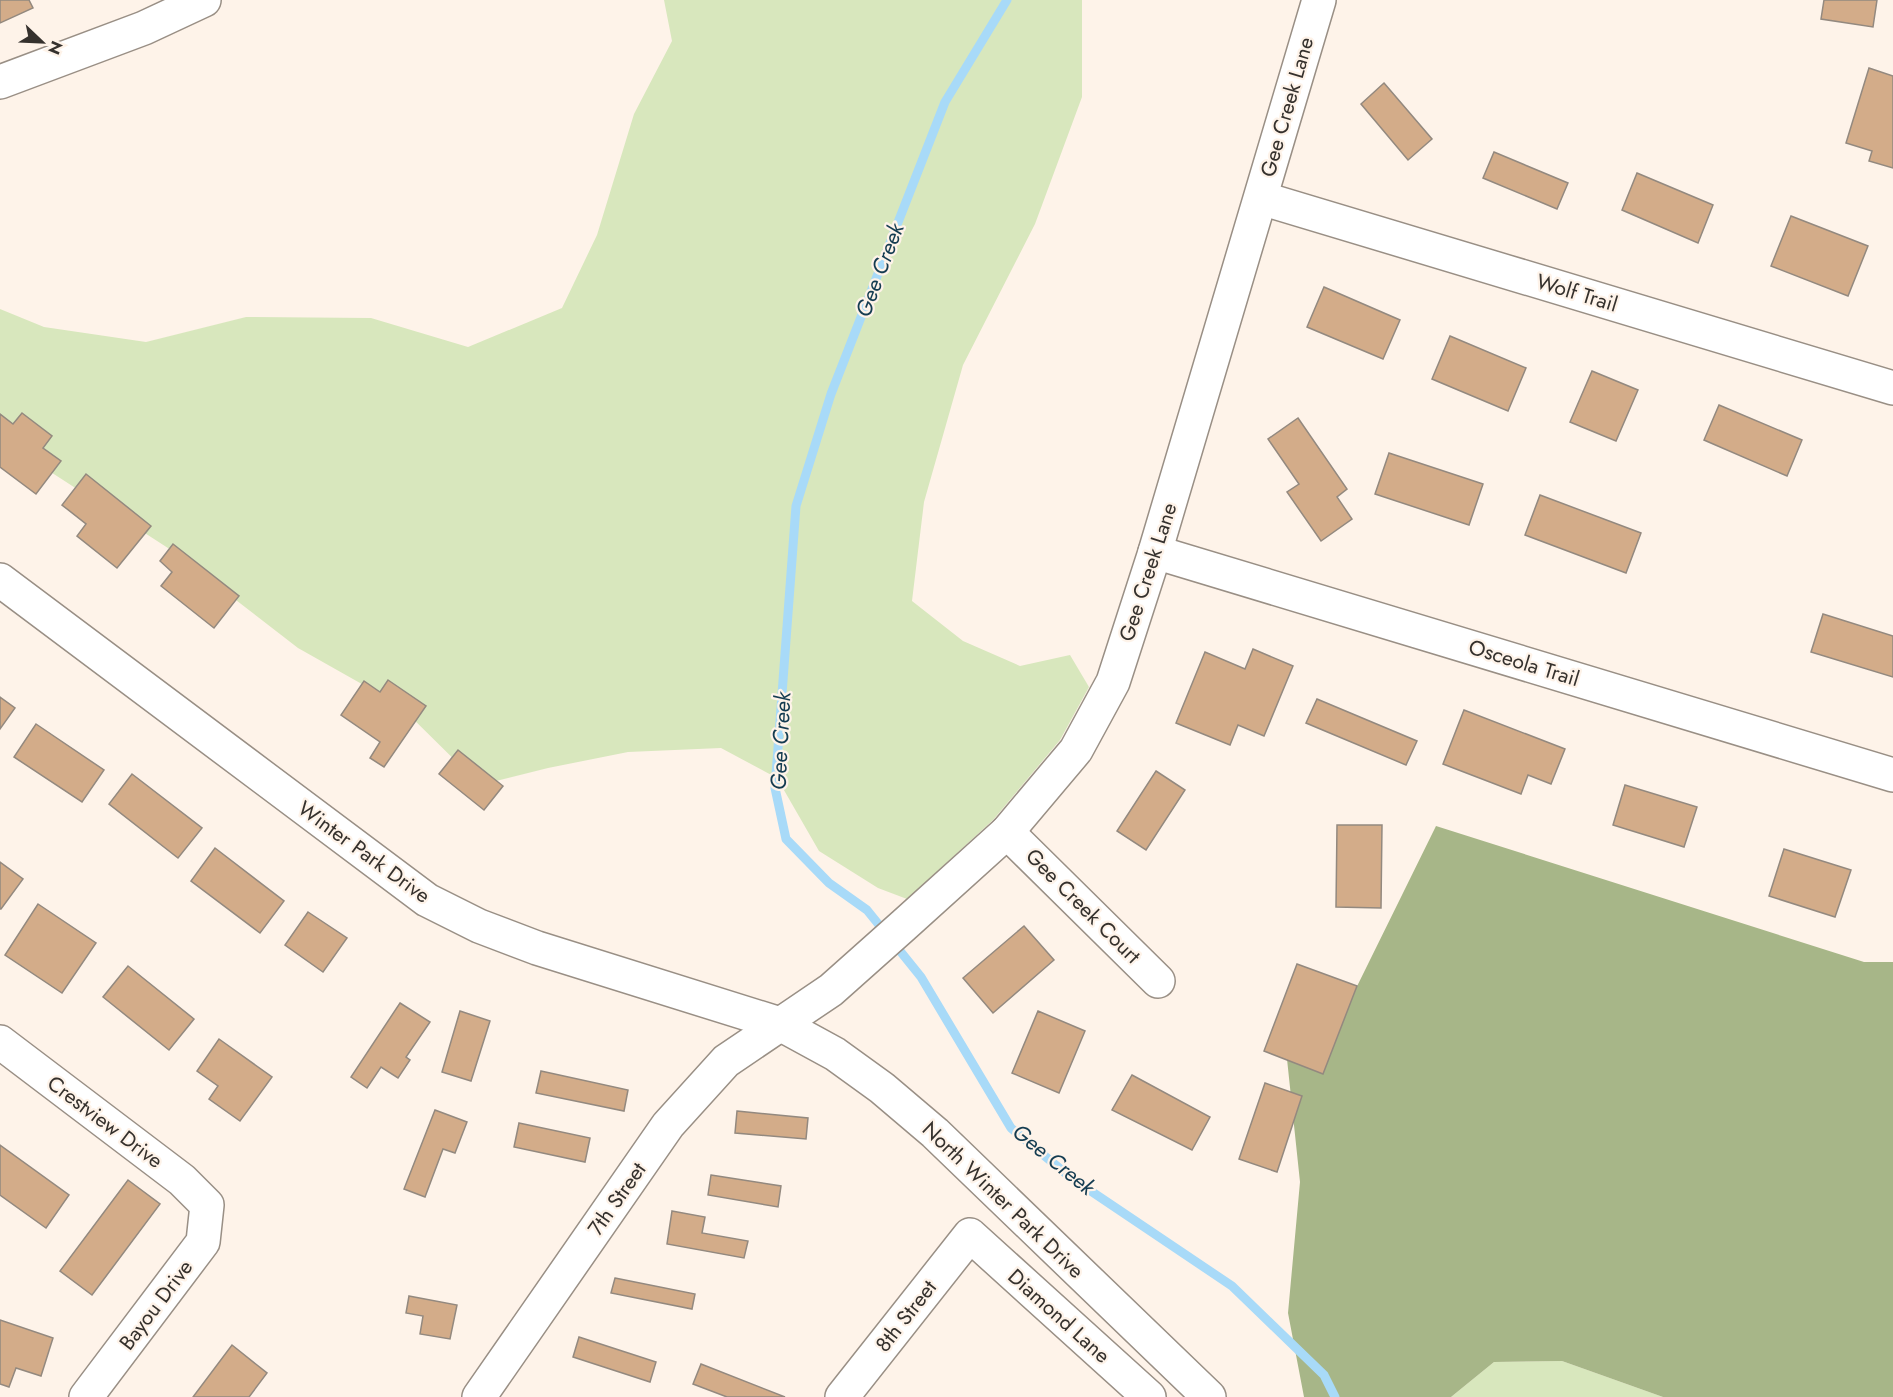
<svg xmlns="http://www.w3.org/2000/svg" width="1893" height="1397" viewBox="0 0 1893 1397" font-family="Jost,sans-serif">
	<rect width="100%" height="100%" fill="#fef3e9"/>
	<g fill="#d8e7bd">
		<path d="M664 0H1082V97L1035 224 963 365 924 502 912 601 963 641 1020 666 1070 655 1089 687 1060 740 993 820 907 899 878 888 819 851 777 778 721 748 628 752 548 768 480 785 399 705 298 648 171 550 43 467 0 416V309L44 327 146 342 246 317 371 318 468 347 562 308 597 235 634 114 672 41Z"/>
		<path d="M1562 1361 1663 1397H1451L1494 1362Z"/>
	</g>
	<path fill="#a7b688" d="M1436 826 1864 962H1893V1397H1663L1562 1361 1494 1362 1451 1397H1304L1288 1313 1300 1182 1287 1059 1334 1033Z"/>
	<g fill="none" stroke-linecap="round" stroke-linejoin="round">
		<path stroke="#a8daf8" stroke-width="9" d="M1007 0 945 102 831 394 796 506 775 788 786 839 829 883 867 910 921 977 1011 1128 1070 1177 1232 1286 1324 1375 1335 1397"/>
	</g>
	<g fill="#d3ac89" stroke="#93897f" stroke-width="1.5">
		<path d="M0 0H29L33 8 0 23Z"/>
		<path d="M1824 0H1877L1873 27 1821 19Z"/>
		<path d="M1869 68 1893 76V168L1869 161 1872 151 1846 143Z"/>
		<path d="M1384 83 1432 139 1408 160 1361 104Z"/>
		<path d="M1494 152 1568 183 1557 209 1483 178Z"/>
		<path d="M1637 173 1713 205 1698 243 1622 210Z"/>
		<path d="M1791 216 1868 246 1848 296 1771 266Z"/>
		<path d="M1324 287 1400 320 1383 359 1307 327Z"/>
		<path d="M1450 336 1526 368 1508 411 1432 379Z"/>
		<path d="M1592 371 1638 390 1616 441 1570 422Z"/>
		<path d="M1719 405 1802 440 1787 476 1704 440Z"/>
		<path d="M22 413 52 436 43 448 61 461 36 494 0 467V414L13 424Z"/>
		<path d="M1298 418 1347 489 1337 497 1352 519 1321 541 1287 492 1299 484 1268 439Z"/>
		<path d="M1389 453 1483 484 1469 525 1375 494Z"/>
		<path d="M86 474 151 526 117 568 77 536 86 524 62 505Z"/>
		<path d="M1540 495 1641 533 1626 573 1525 535Z"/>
		<path d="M173 544 239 596 214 628 161 586 172 572 160 561Z"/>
		<path d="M1823 614 1893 636V677L1811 652Z"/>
		<path d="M1253 649 1293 666 1264 736 1238 725 1230 745 1176 723 1205 652 1245 669Z"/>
		<path d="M388 680 426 706 384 767 370 758 380 742 341 715 364 681 380 692Z"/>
		<path d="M0 697 15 708 0 729Z"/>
		<path d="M1317 699 1417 741 1406 765 1306 723Z"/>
		<path d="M1464 710 1565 749 1551 784 1528 775 1521 794 1443 764Z"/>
		<path d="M36 724 104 770 82 802 14 757Z"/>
		<path d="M458 750 503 786 484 810 439 774Z"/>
		<path d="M1156 771 1185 790 1146 850 1117 831Z"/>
		<path d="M132 774 202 828 178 858 109 804Z"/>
		<path d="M1625 785 1697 807 1684 847 1613 825Z"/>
		<path d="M1337 825H1382L1381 908 1336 907Z"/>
		<path d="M215 848 284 901 260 933 191 881Z"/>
		<path d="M1784 849 1851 870 1835 917 1769 896Z"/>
		<path d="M0 862 23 879 1 909H0Z"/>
		<path d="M38 904 96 943 62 993 5 955Z"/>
		<path d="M308 912 347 938 323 972 285 945Z"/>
		<path d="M1024 926 1054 960 993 1013 963 978Z"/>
		<path d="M1297 964 1357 986 1323 1074 1264 1051Z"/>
		<path d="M128 966 194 1019 169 1050 103 997Z"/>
		<path d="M400 1003 430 1022 406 1057 410 1060 398 1078 381 1067 367 1088 351 1077Z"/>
		<path d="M460 1011 490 1021 471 1081 442 1072Z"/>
		<path d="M1038 1011 1085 1031 1059 1093 1012 1073Z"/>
		<path d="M219 1039 272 1077 240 1121 209 1099 218 1086 197 1071Z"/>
		<path d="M541 1071 628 1090 624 1111 536 1093Z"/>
		<path d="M1132 1075 1210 1117 1192 1150 1112 1110Z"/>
		<path d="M1265 1083 1302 1096 1277 1172 1239 1159Z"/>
		<path d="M435 1110 467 1122 455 1153 443 1149 425 1197 404 1189Z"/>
		<path d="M737 1111 808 1118 806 1139 735 1133Z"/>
		<path d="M519 1123 590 1138 585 1162 514 1147Z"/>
		<path d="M0 1145 69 1195 46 1228 0 1195Z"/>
		<path d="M711 1175 781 1186 778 1207 708 1195Z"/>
		<path d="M128 1180 160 1204 92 1295 60 1271Z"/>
		<path d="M672 1211 705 1217 702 1233 748 1241 744 1258 667 1244Z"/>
		<path d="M615 1278 695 1294 692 1309 611 1293Z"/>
		<path d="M409 1296 457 1305 450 1339 420 1334 423 1316 406 1313Z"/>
		<path d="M0 1320 53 1338 41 1376 16 1368 9 1387 0 1384Z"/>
		<path d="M579 1337 656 1362 650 1382 573 1357Z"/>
		<path d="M232 1345 267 1373 249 1397H193Z"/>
		<path d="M701 1364 785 1397H727L693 1384Z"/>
	</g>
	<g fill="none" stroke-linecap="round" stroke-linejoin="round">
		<g stroke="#998f85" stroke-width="36">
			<g id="minor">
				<path d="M0 82 144 28 204 0"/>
				<path d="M1261 198 1893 388"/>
				<path d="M1155 552 1893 775"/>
				<path d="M0 580 427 900 479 926 537 948 780 1024 835 1054 882 1088 935 1133 1209 1397"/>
				<path d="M1007 832 1158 981"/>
				<path d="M0 1042 182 1180 207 1205 203 1242 86 1397"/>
				<path d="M479 1397 668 1125 726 1061 831 990 904 925 1007 832 1076 750 1113 682 1155 552 1319 0"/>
				<path d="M842 1397 970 1235 1149 1397"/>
			</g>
		</g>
		<use href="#minor" stroke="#fff" stroke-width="33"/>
	</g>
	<g text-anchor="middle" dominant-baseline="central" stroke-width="4.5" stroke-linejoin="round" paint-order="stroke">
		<g font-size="21" fill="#35312d" stroke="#fef3e9">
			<text transform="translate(1287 107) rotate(-74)">Gee Creek Lane</text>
			<text transform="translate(1577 293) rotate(17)">Wolf Trail</text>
			<text transform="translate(1148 572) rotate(-72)">Gee Creek Lane</text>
			<text transform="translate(1524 663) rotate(17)">Osceola Trail</text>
			<text transform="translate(364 852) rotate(36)">Winter Park Drive</text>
			<text transform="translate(1083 906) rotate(45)">Gee Creek Court</text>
			<text transform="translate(105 1122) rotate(37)">Crestview Drive</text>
			<text transform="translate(617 1199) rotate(-55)">7th Street</text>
			<text transform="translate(1003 1200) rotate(44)">North Winter Park Drive</text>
			<text transform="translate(156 1305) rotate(-53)">Bayou Drive</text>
			<text transform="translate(906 1316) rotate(-52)">8th Street</text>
			<text transform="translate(1059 1316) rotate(42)">Diamond Lane</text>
		</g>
		<g font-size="22" font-style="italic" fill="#143c51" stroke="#fef3e9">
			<text transform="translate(879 270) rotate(-69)">Gee Creek</text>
			<text transform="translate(780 741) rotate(-87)">Gee Creek</text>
			<text transform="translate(1054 1159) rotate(39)">Gee Creek</text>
		</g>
	</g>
	<g transform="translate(42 42) rotate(113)" stroke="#fef3e9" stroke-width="4.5" paint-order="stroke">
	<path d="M0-4.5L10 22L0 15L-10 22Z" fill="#35312d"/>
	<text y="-9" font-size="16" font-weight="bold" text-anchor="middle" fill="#35312d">N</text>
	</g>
</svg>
